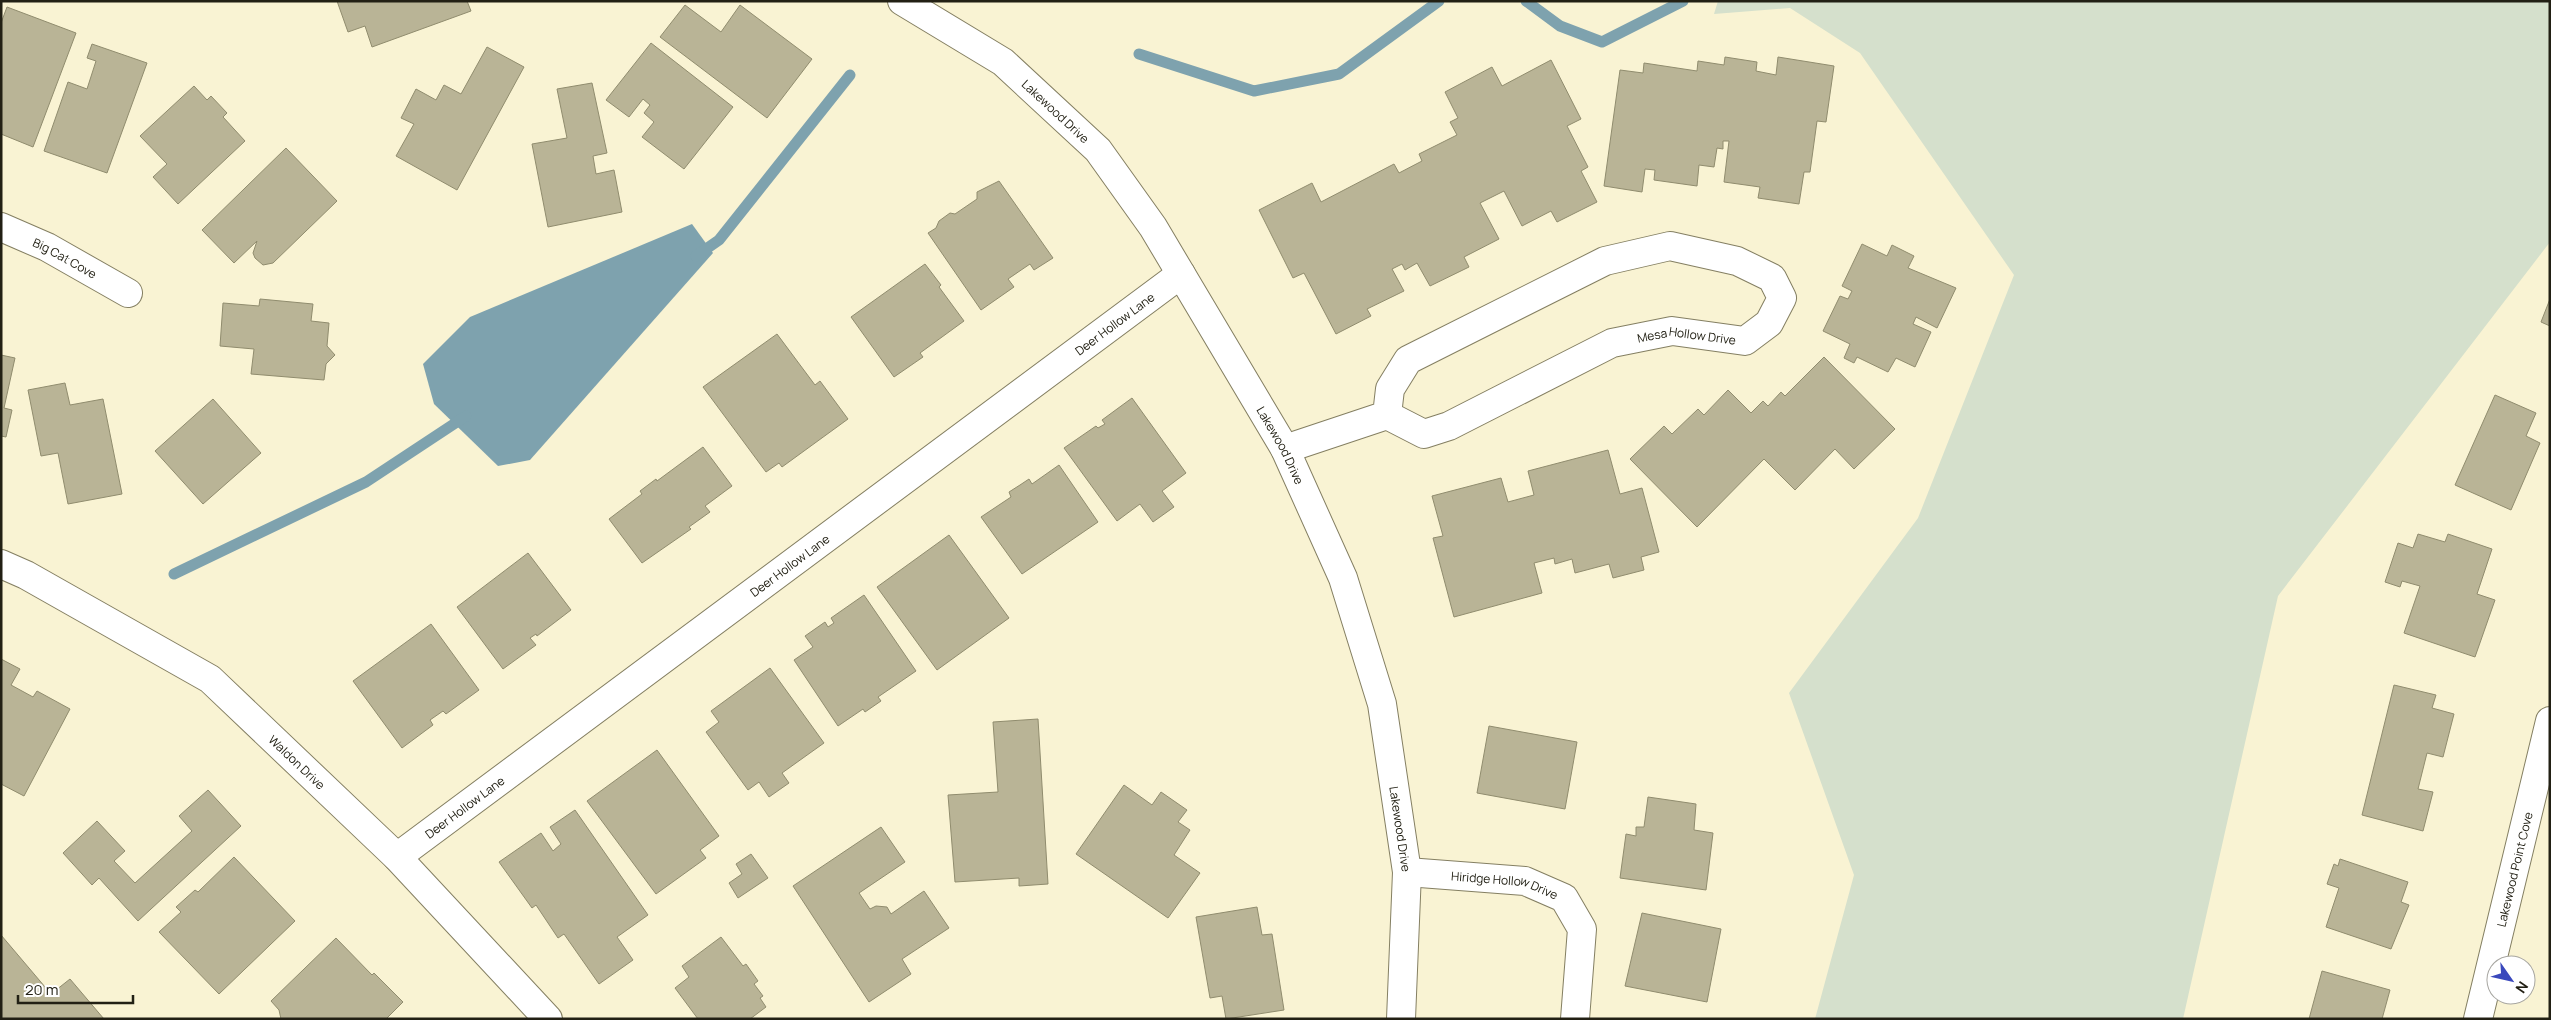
<svg xmlns="http://www.w3.org/2000/svg" width="2551" height="1020" viewBox="0 0 2551 1020" font-family="Manrope,sans-serif">
	<rect width="100%" height="100%" fill="#f9f3d3"/>
	<path fill="#d5e0cc" d="M1718 1H2550V242L2278 596 2183 1019H1815L1854 875 1789 693 1918 518 2014 275 1860 53 1790 8 1714 14Z"/>
	<path fill="#7ea2ae" d="M692 224 713 253 530 460 498 466 434 404 423 364 470 317Z"/>
	<g fill="none" stroke-linecap="round" stroke-linejoin="round">
		<g stroke="#7ea2ae" stroke-width="11">
			<path d="M1526 1 1560 26 1602 42 1683 1"/>
			<path d="M1139 54 1254 91 1339 74 1439 1"/>
			<path d="M696 256 719 240 850 75"/>
			<path d="M174 574 366 482 466 416"/>
		</g>
	</g>
	<g fill="#b9b496" stroke="#908c6e">
		<path d="M337 1H467L471 11 372 47 365 26 348 32Z"/>
		<path d="M685 5 721 32 740 5 812 59 767 118 660 37Z"/>
		<path d="M7 7 76 33 33 147 1 134V23Z"/>
		<path d="M651 43 733 107 684 169 642 137 654 122 644 113 650 105 643 99 629 117 606 100Z"/>
		<path d="M92 44 147 63 107 173 44 151 68 82 87 89 96 61 87 58Z"/>
		<path d="M487 47 524 67 457 190 396 156 414 124 401 118 416 89 436 100 444 85 461 94Z"/>
		<path d="M1725 57 1757 62 1756 71 1776 75 1778 57 1834 66 1826 122 1817 121 1810 172H1804L1799 204 1758 198 1760 187 1724 182 1729 141H1723V149L1717 148 1714 167 1699 165 1697 186 1654 180 1655 170 1645 169 1642 192 1604 186 1620 70 1643 73 1644 63 1697 71 1698 61 1724 65Z"/>
		<path d="M1551 60 1581 119 1567 126 1588 167 1581 171 1597 202 1557 222 1551 211 1522 226 1504 191 1480 203 1499 239 1464 257 1469 267 1430 286 1417 263 1405 270 1402 264 1392 269 1404 291 1367 309 1371 316 1336 334 1304 273 1293 278 1259 210 1312 183 1321 202 1394 164 1399 173 1422 161 1419 154 1457 135 1450 122 1458 118 1445 92 1492 67 1502 86Z"/>
		<path d="M592 83 607 153 593 156 596 174 614 170 622 212 548 227 532 144 567 138 557 89Z"/>
		<path d="M194 86 207 100 211 96 227 113 223 117 245 141 178 204 153 177 167 164 140 136Z"/>
		<path d="M286 148 337 201 273 263 263 265 255 258 253 253 257 241 234 263 202 230Z"/>
		<path d="M999 181 1053 258 1034 270 1030 264 1008 279 1014 287 981 310 928 233 936 228 939 221 950 213 955 214 977 199V192Z"/>
		<path d="M1862 244 1887 256 1892 245 1914 256 1908 268 1956 288 1937 328 1916 317 1913 324 1931 332 1915 367 1896 358 1888 372 1857 357 1854 363 1844 358 1850 344 1823 331 1840 296 1848 299 1852 291 1842 286Z"/>
		<path d="M925 264 941 285 939 287 964 321 920 353 923 357 894 377 851 317Z"/>
		<path d="M260 299 313 304 311 321 329 323 327 346 335 355 326 364 324 380 251 374 254 349 220 346 223 303 259 306Z"/>
		<path d="M2550 299V326L2541 322Z"/>
		<path d="M777 334 815 385 820 381 848 419 782 467 779 463 766 472 703 387Z"/>
		<path d="M1 355 15 358 4 408 12 410 6 437 1 436Z"/>
		<path d="M1824 357 1895 429 1854 469 1835 449 1795 490 1764 459 1697 527 1630 459 1664 426 1672 434 1698 409 1704 415 1728 390 1751 413 1763 401 1768 406 1781 392 1785 396Z"/>
		<path d="M65 383 70 405 103 399 122 494 68 504 58 453 41 456 28 390Z"/>
		<path d="M2495 395 2536 413 2526 436 2540 443 2511 510 2455 485Z"/>
		<path d="M1132 398 1186 473 1162 491 1174 507 1153 522 1140 504 1117 521 1064 448 1096 426 1098 428 1105 424 1102 420Z"/>
		<path d="M213 399 261 453 203 504 155 451Z"/>
		<path d="M703 447 732 486 705 506 710 512 689 527 691 529 642 563 609 519 642 494 640 491 656 479 657 481Z"/>
		<path d="M1608 450 1620 494 1642 488 1659 552 1641 557 1644 570 1613 578 1609 564 1575 573 1572 559 1555 564 1554 558 1534 563 1542 593 1454 617 1433 538 1443 536 1432 496 1501 478 1508 502 1534 495 1528 471Z"/>
		<path d="M1059 465 1098 522 1022 574 981 517 1011 497 1009 492 1020 485 1029 479 1032 484Z"/>
		<path d="M2418 534 2445 542 2448 534 2492 549 2477 594 2495 600 2475 657 2404 633 2420 586 2402 581 2400 587 2385 582 2398 543 2413 548Z"/>
		<path d="M949 535 1009 618 937 670 877 587Z"/>
		<path d="M528 553 571 610 537 636 536 634 530 638 536 645 503 669 457 607Z"/>
		<path d="M864 595 916 671 878 697 881 701 865 712 863 709 838 726 794 660 813 647 805 636 825 622 828 627 834 623 831 618Z"/>
		<path d="M431 624 479 690 446 714 443 711 430 720 433 725 402 748 353 681Z"/>
		<path d="M1 659 20 669 11 685 33 697 37 691 70 709 24 796 1 784Z"/>
		<path d="M770 668 824 743 782 773 789 783 769 797 759 782 748 790 706 732 719 722 711 711Z"/>
		<path d="M2394 685 2436 695 2432 708 2454 714 2443 757 2427 753 2418 789 2433 792 2423 831 2362 815Z"/>
		<path d="M1038 719 1048 884 1019 886V878L955 882 948 795 998 792 993 722Z"/>
		<path d="M1489 726 1577 742 1565 809 1477 793Z"/>
		<path d="M657 750 719 836 700 850 706 858 656 894 587 801Z"/>
		<path d="M1124 785 1152 805 1161 792 1187 810 1178 822 1190 830 1174 855 1200 873 1168 918 1076 854Z"/>
		<path d="M208 790 241 826 138 921 99 878 92 885 63 853 97 821 125 851 114 861 135 883 192 831 179 816Z"/>
		<path d="M1648 797 1696 804 1694 830 1713 833 1706 890 1620 878 1626 834 1636 836V827H1644Z"/>
		<path d="M575 810 648 915 617 937 633 960 599 984 564 934 558 938 536 905 532 908 499 862 541 833 553 851 561 844 550 827Z"/>
		<path d="M881 827 905 862 859 893 870 909 876 906 887 907 891 914 924 891 949 928 902 959 911 974 869 1002 793 886Z"/>
		<path d="M751 854 768 878 738 898 729 883 742 874 736 864Z"/>
		<path d="M234 857 295 921 219 994 159 932 181 912 176 907 195 890 198 892Z"/>
		<path d="M2340 859 2408 882 2401 902 2409 905 2391 949 2326 927 2339 888 2327 884 2334 864 2338 866Z"/>
		<path d="M1257 907 1262 935 1272 934 1284 1010 1226 1019 1222 996 1210 998 1196 917Z"/>
		<path d="M1642 913 1721 929 1707 1002 1625 986Z"/>
		<path d="M1 935 51 994 70 979 104 1019H1Z"/>
		<path d="M721 937 743 966 746 964 758 981 754 984 763 996 760 998 766 1007 750 1019H698L675 988 689 977 682 966Z"/>
		<path d="M336 938 372 975 374 973 403 1002 386 1019H281L279 1010 271 1001Z"/>
		<path d="M2322 971 2390 990 2382 1019H2309Z"/>
	</g>
	<g fill="none" stroke-linecap="round" stroke-linejoin="round">
		<g stroke="#847f62" stroke-width="30">
			<g id="minor">
				<path id="s1" d="M902 1 1003 62 1098 150 1153 227 1285 449 1343 578 1382 704 1407 872 1401 1019"/>
				<path id="s2" d="M1 227 47 247 128 293"/>
				<path id="s3" d="M1285 449 1387 415 1424 434 1449 426 1612 343 1672 331 1745 341 1769 323 1782 298 1772 278 1737 261 1670 246 1605 261 1408 360 1390 389 1387 415"/>
				<path id="s4" d="M1 564 26 575 210 679 397 857 548 1019"/>
				<path id="s5" d="M397 857 1181 274"/>
				<path id="s6" d="M1407 872 1525 881 1564 898 1582 929 1575 1019"/>
				<path id="s7" d="M2478 1019 2550 721"/>
			</g>
		</g>
		<use href="#minor" stroke="#fff" stroke-width="28"/>
	</g>
	<g text-anchor="middle" dominant-baseline="central" stroke-width="4" stroke-linejoin="round" paint-order="stroke">
		<g font-size="12" fill="#222014" stroke="#fff">
			<text stroke="none"><textPath href="#s1" startOffset="190">Lakewood Drive</textPath></text>
			<text stroke="none"><textPath href="#s2" startOffset="71">Big Cat Cove</textPath></text>
			<text stroke="none"><textPath href="#s5" startOffset="894">Deer Hollow Lane</textPath></text>
			<text stroke="none"><textPath href="#s3" startOffset="434">Mesa Hollow Drive</textPath></text>
			<text stroke="none"><textPath href="#s1" startOffset="595">Lakewood Drive</textPath></text>
			<text stroke="none"><textPath href="#s5" startOffset="489">Deer Hollow Lane</textPath></text>
			<text stroke="none"><textPath href="#s4" startOffset="359">Waldon Drive</textPath></text>
			<text stroke="none"><textPath href="#s5" startOffset="84">Deer Hollow Lane</textPath></text>
			<text stroke="none"><textPath href="#s1" startOffset="1000">Lakewood Drive</textPath></text>
			<text stroke="none"><textPath href="#s7" startOffset="154">Lakewood Point Cove</textPath></text>
			<text stroke="none"><textPath href="#s6" startOffset="99">Hiridge Hollow Drive</textPath></text>
		</g>
	</g>
	<rect width="2551" height="1020" fill="none" stroke="#222014" stroke-width="5"/>
	<g transform="translate(2511 980) rotate(124)"><circle r="24" fill="#ffffff" stroke="#a7a6a1"/>
	<path d="M0-4L9 19L0 12L-9 19Z" fill="#3a48bc"/>
	<text y="-8" font-size="14" font-weight="bold" text-anchor="middle" fill="#222014">N</text>
	</g>
	<path d="M18 995v8h115v-8" fill="none" stroke="#222014" stroke-width="2.5"/>
	<text x="25" y="995" font-size="15" fill="#222014" stroke="#ffffff" stroke-width="4" paint-order="stroke">20 m</text>
</svg>
